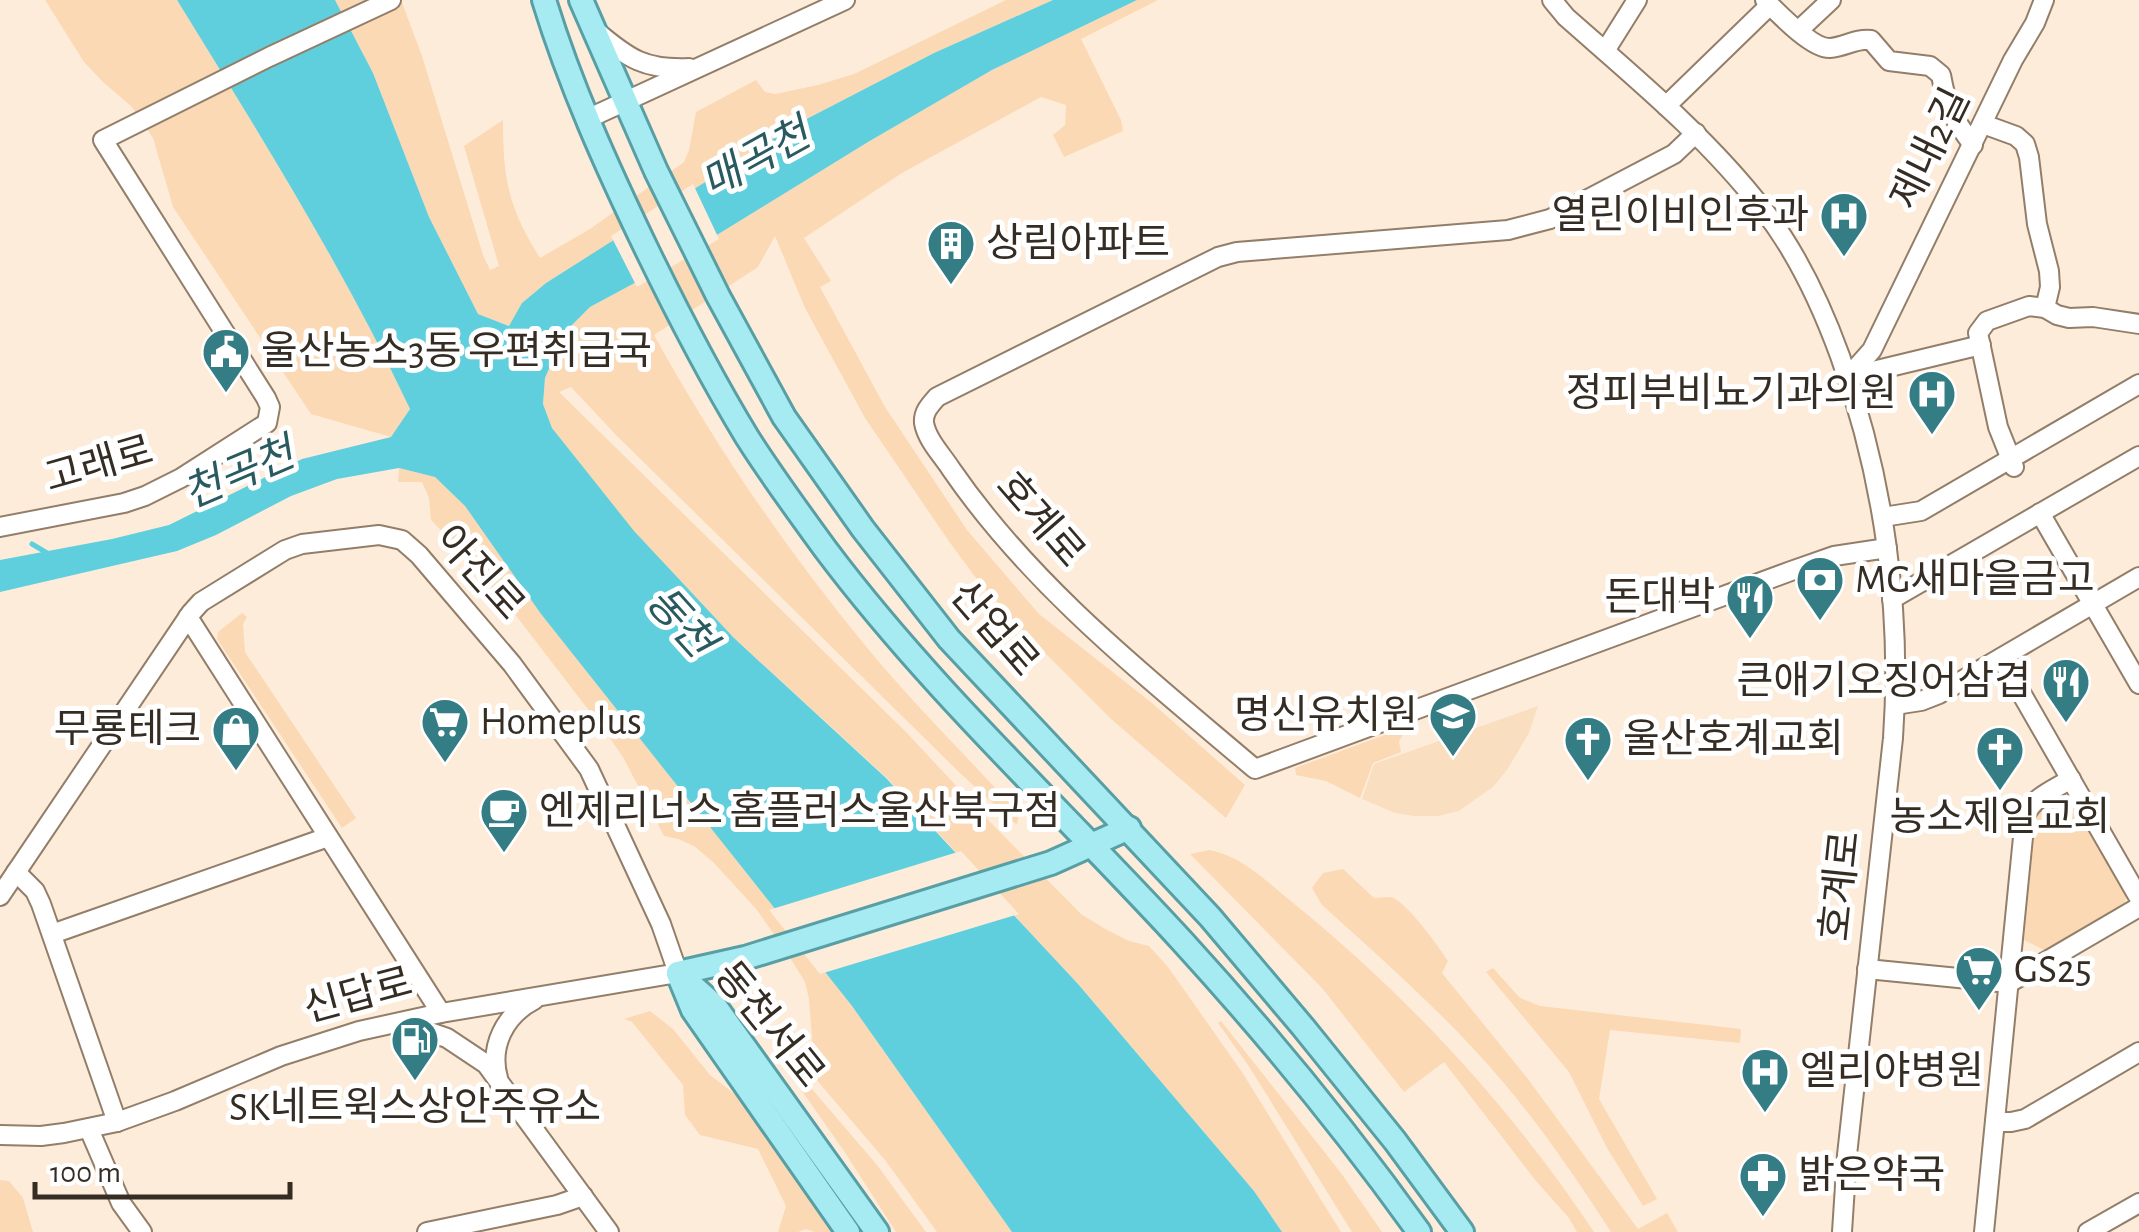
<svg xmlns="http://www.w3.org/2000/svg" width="2139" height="1232" viewBox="0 0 2139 1232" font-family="'Alegreya Sans','Noto Sans KR',sans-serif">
	<rect width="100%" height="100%" fill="#feecda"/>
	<path fill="#f9dec0" d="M1538 706 1529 733 1507 770 1493 787 1459 811 1438 816H1415L1395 813 1362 799 1374 764Z"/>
	<g fill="#fbd9b4">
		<path d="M45 0H177C259 133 343 267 410 409L391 437 311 414 173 207 153 138 132 107 103 82 84 62Z"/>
		<path d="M335 0H401L422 56 483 255 490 270 499 266 464 146 503 120C503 179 508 207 540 258L590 229 684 162 689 150 696 112 756 80 765 92 775 94 818 85 854 74 1006 0H1053L934 53 795 125 546 283 522 303 510 326 478 314 429 217 373 73Z"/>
		<path d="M1137 0H1158L1081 39 1121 120 1123 131 1064 157 1053 135 1065 125 1066 105 1041 97 902 173 804 238 831 281 820 287 885 407 967 530 1039 614 1152 703 1245 785 1226 818 1111 719 1024 632 979 582 948 540 865 418 805 308 775 236 758 267 654 335C714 444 785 548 864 644 913 704 968 757 1019 814L1017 825 961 774 617 436 571 387 559 392 905 731 994 826 1081 914 1107 930 1129 941 1149 946 1168 967 1242 1072 1341 1232H1282L1254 1191 1078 984 887 778 734 638 633 531 552 428 543 404 545 378 565 332 590 307 668 265 868 142 992 70Z"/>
		<path d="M399 468 435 477 465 506 541 614 852 1006 1012 1232H937L885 1160 815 1078 809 999 805 982 787 953 757 910 714 863 694 846 678 839 664 836 623 757 607 734 514 613 460 550 431 520 429 498 422 482H398Z"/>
		<path d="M242 613 247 617 243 624 245 652 356 818 342 828 217 639 218 632Z"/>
		<path d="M1401 729 1403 734 1399 742 1401 752 1373 763 1360 798 1326 781 1296 775 1295 768Z"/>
		<path d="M2060 799 2073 803 2126 896 2125 903 2044 950 2024 940 2036 816 2040 811Z"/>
		<path d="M1210 850C1242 856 1267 882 1292 902 1409 997 1511 1107 1594 1232H1577L1569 1218 1536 1181 1444 1062 1404 1092 1322 988 1190 854Z"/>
		<path d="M1343 869 1374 898C1375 898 1390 897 1391 897 1408 903 1438 946 1448 961L1442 973 1528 1079 1638 1229 1667 1213 1678 1232H1611C1578 1181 1543 1129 1503 1082 1449 1018 1384 961 1322 905L1312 888 1323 873Z"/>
		<path d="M1493 968 1520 998 1540 1006 1741 1029 1740 1043 1610 1030 1599 1099 1657 1199 1643 1206 1607 1148 1569 1072 1486 972Z"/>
		<path d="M650 1011 673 1029 710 1075 745 1102 832 1232H814L806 1229 798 1232H778L786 1206 758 1149 700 1135 685 1115 683 1085 632 1022 624 1019Z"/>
		<path d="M1221 1021 1341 1173 1382 1232H1352L1250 1068 1218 1023Z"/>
		<path d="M781 1053 877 1165 926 1232H896L846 1154 777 1055Z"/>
		<path d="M0 1180 9 1181 23 1198 33 1232H0Z"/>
	</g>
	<path fill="#5fcfdd" d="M177 0H335L373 73 429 217 478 314 509 326 522 303 546 283 795 125 934 53 1053 0H1137L992 70 868 142 668 265 590 307 565 332 545 378 543 404 552 428 634 531 734 638 886 778 1078 984 1254 1191 1282 1232H1012L852 1006 541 614 465 506 435 477 399 468 337 479 291 496 216 535 177 551 0 592V560L112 539 169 525 302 459 391 437 410 409C343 267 259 133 177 0Z"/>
	<g fill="#feecda">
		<path d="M693 184 719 239 637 287 611 236Z"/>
		<path d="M961 851 1019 914 820 974 769 910Z"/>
	</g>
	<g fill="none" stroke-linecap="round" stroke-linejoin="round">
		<path stroke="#5fcfdd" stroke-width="5" d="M32 544 47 553"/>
		<g stroke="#927e69" stroke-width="22">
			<g id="minor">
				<path d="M1552 0 1566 17C1635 78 1706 136 1762 208 1797 252 1821 304 1840 356 1884 478 1902 609 1893 738L1847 1155 1842 1232"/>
				<path d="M1765 0C1778 13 1812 49 1830 48 1845 47 1856 38 1871 40L1889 61 1930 66 1941 75C1947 109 1953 118 1973 145"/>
				<path d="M1799 30 1831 0"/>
				<path d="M596 31C629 59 645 70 689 68"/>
				<path d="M1605 51 1637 0"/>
				<path d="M1666 106 1770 5"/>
				<path d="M587 119 845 0"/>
				<path d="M1983 124 2016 136 2025 144 2029 157 2037 224 2049 271 2050 287 2045 308"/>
				<path d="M1696 133 1674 154 1550 219 1508 230 1237 252 1218 257 937 397C930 405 923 412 924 423 927 440 942 455 951 469 1032 587 1147 677 1255 769L1791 571 1834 556 1887 548"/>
				<path d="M1848 377 1872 350 2013 60 2035 23 2044 0"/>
				<path d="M1848 377 1981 345"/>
				<path d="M2014 467 1998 427 1978 333 1987 321 2029 306 2045 308 2057 315 2069 318 2093 317 2139 324"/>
				<path d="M2040 513 2139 684"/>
				<path d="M1883 517 1921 511 2139 384"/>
				<path d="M0 527 124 503 145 496 181 478 267 423 270 407 266 398 103 140 269 57 391 0"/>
				<path d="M1892 599 2139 456"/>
				<path d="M188 617 441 1013"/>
				<path d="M2001 658 2139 898"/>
				<path d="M1895 705 1921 701 1939 694 2139 577"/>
				<path d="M16 872 35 891 41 904 117 1122"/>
				<path d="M0 896 191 613 201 602 285 550 302 544 379 535 402 540 419 555 512 664 589 769 661 924 678 973 441 1013 359 1031 281 1056 175 1101 117 1122 64 1133 41 1136 0 1135"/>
				<path d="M52 934 328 837"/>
				<path d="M1867 969 2009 983 2139 907"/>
				<path d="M407 1024 447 1038 486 1064 609 1232"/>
				<path d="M498 1078C489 1046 505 1015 534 1000"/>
				<path d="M1995 1122H2011L2025 1119 2139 1052"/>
				<path d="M89 1129 121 1203 142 1232"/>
				<path d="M427 1232 557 1205 583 1196"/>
				<path d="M1984 1232 2025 817C2031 798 2055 789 2071 779"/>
				<path d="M2088 1232 2139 1203"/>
			</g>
		</g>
		<g stroke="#589fa5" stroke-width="28">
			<g id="major">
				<path d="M544 0C570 85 607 167 646 248 677 312 710 376 747 437 771 475 799 513 826 550 932 691 1063 811 1182 941 1266 1033 1346 1130 1419 1232"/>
				<path d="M581 0 656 171 718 296 784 417 863 529 949 639 1210 917 1303 1027 1395 1141 1462 1232"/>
				<path d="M678 973 745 958 1051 863 1129 828"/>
				<path d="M678 973 715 1006 877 1232"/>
				<path d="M679 976 693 1010 848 1232"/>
			</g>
		</g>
		<use href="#minor" stroke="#fff" stroke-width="18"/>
		<use href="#major" stroke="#a6eaf2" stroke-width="22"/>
	</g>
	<defs>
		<g id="hospital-pin" transform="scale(2.5)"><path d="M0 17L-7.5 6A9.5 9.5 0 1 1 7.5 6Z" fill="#357d85" stroke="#fff"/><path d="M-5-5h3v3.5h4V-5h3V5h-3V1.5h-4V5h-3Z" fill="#fff"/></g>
		<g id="building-pin" transform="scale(2.5)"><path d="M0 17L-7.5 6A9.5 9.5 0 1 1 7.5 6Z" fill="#357d85" stroke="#fff"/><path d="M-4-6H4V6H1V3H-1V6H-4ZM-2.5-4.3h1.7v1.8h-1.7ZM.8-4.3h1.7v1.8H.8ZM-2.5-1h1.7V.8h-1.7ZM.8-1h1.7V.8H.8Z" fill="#fff"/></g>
		<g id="civic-pin" transform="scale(2.5)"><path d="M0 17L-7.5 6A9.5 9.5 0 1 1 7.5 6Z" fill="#357d85" stroke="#fff"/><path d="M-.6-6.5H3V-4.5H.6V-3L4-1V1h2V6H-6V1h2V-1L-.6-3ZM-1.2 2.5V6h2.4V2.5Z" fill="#fff"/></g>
		<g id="bank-pin" transform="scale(2.5)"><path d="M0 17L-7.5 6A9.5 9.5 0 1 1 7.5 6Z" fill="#357d85" stroke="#fff"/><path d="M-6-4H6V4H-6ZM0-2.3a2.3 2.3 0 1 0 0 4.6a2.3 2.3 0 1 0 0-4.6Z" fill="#fff"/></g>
		<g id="restaurant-pin" transform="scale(2.5)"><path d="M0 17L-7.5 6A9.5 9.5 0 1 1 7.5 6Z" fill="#357d85" stroke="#fff"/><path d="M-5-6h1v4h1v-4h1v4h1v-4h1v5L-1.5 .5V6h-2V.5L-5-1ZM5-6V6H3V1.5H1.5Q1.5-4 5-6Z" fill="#fff"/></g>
		<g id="school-pin" transform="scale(2.5)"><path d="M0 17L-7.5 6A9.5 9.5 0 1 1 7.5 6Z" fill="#357d85" stroke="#fff"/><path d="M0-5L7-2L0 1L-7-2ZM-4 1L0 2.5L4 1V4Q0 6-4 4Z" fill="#fff"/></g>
		<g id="supermarket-pin" transform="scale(2.5)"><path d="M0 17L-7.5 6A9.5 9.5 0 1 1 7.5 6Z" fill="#357d85" stroke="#fff"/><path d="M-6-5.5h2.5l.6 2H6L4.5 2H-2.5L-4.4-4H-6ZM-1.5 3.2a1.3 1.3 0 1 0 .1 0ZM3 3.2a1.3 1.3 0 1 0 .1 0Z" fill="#fff"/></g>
		<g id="shop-pin" transform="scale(2.5)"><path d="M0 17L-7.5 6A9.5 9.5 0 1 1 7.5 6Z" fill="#357d85" stroke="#fff"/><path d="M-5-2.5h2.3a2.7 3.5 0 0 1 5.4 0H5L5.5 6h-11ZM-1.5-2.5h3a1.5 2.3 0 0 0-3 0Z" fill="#fff"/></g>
		<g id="church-pin" transform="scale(2.5)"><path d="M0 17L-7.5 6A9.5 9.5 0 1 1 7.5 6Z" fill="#357d85" stroke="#fff"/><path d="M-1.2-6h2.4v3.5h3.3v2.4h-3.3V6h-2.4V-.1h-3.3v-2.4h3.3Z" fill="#fff"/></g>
		<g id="cafe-pin" transform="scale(2.5)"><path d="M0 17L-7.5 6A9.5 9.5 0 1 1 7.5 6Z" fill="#357d85" stroke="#fff"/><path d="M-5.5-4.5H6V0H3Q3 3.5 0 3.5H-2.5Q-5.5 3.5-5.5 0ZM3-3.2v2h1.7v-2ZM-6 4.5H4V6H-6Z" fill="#fff"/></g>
		<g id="fuel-pin" transform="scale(2.5)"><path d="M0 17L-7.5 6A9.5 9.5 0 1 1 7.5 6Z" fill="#357d85" stroke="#fff"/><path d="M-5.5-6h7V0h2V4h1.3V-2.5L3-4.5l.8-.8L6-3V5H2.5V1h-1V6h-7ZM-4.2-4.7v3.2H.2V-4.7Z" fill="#fff"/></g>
		<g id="pharmacy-pin" transform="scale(2.5)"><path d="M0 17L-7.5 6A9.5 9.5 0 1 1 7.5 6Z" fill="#357d85" stroke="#fff"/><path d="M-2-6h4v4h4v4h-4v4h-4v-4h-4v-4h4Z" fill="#fff"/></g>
	</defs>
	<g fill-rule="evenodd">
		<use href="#hospital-pin" x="1844" y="216"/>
		<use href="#building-pin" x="951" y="244"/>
		<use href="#civic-pin" x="226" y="352"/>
		<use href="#hospital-pin" x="1932" y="394"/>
		<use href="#bank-pin" x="1820" y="580"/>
		<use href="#restaurant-pin" x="1750" y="598"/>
		<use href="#restaurant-pin" x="2066" y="682"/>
		<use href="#school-pin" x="1453" y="716"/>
		<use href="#supermarket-pin" x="445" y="722"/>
		<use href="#shop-pin" x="236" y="730"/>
		<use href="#church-pin" x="1588" y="740"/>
		<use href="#church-pin" x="2000" y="750"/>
		<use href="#cafe-pin" x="504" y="812"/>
		<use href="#supermarket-pin" x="1979" y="970"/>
		<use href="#fuel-pin" x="415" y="1040"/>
		<use href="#hospital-pin" x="1765" y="1072"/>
		<use href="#pharmacy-pin" x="1763" y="1176"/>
	</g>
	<g text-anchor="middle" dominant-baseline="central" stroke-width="10" stroke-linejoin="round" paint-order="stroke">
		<g font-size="40" fill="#352d24" stroke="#fff">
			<text transform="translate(1931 149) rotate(-64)">제내2길</text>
			<text transform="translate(99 465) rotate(-16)">고래로</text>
			<text transform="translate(1040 520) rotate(49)">호계로</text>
			<text transform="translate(479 573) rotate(48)">아진로</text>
			<text transform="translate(994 629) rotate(49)">산업로</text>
			<text transform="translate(1841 886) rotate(-84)">호계로</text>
			<text transform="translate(358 996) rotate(-15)">신답로</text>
			<text transform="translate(769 1025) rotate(51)">동천서로</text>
		</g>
		<g font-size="40" fill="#352d24" stroke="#fff" text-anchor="start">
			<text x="1809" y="216" text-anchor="end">열린이비인후과</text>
			<text x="986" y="244">상림아파트</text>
			<text x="261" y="352">울산농소3동 우편취급국</text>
			<text x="1897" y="394" text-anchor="end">정피부비뇨기과의원</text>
			<text x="1855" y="580">MG새마을금고</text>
			<text x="1715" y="598" text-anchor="end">돈대박</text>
			<text x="2031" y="682" text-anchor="end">큰애기오징어삼겹</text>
			<text x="1418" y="716" text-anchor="end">명신유치원</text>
			<text x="480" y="722">Homeplus</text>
			<text x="201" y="730" text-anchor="end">무룡테크</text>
			<text x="1623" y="740">울산호계교회</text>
			<text x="539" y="812">엔제리너스 홈플러스울산북구점</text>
			<text x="2000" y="818" text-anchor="middle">농소제일교회</text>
			<text x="2014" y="970">GS25</text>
			<text x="1800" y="1072">엘리야병원</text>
			<text x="415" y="1108" text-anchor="middle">SK네트윅스상안주유소</text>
			<text x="1798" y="1176">밝은약국</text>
		</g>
		<g font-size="42" font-style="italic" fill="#295a60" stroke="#fff">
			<text transform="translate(756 159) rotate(-29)">매곡천</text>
			<text transform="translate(239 474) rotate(-23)">천곡천</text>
			<text transform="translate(680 622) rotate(48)">동천</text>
		</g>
	</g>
	<path d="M35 1182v15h255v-15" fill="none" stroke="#352d24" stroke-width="5"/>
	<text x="50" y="1182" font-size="30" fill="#352d24" stroke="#ffffff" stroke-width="8" paint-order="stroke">100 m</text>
</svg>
